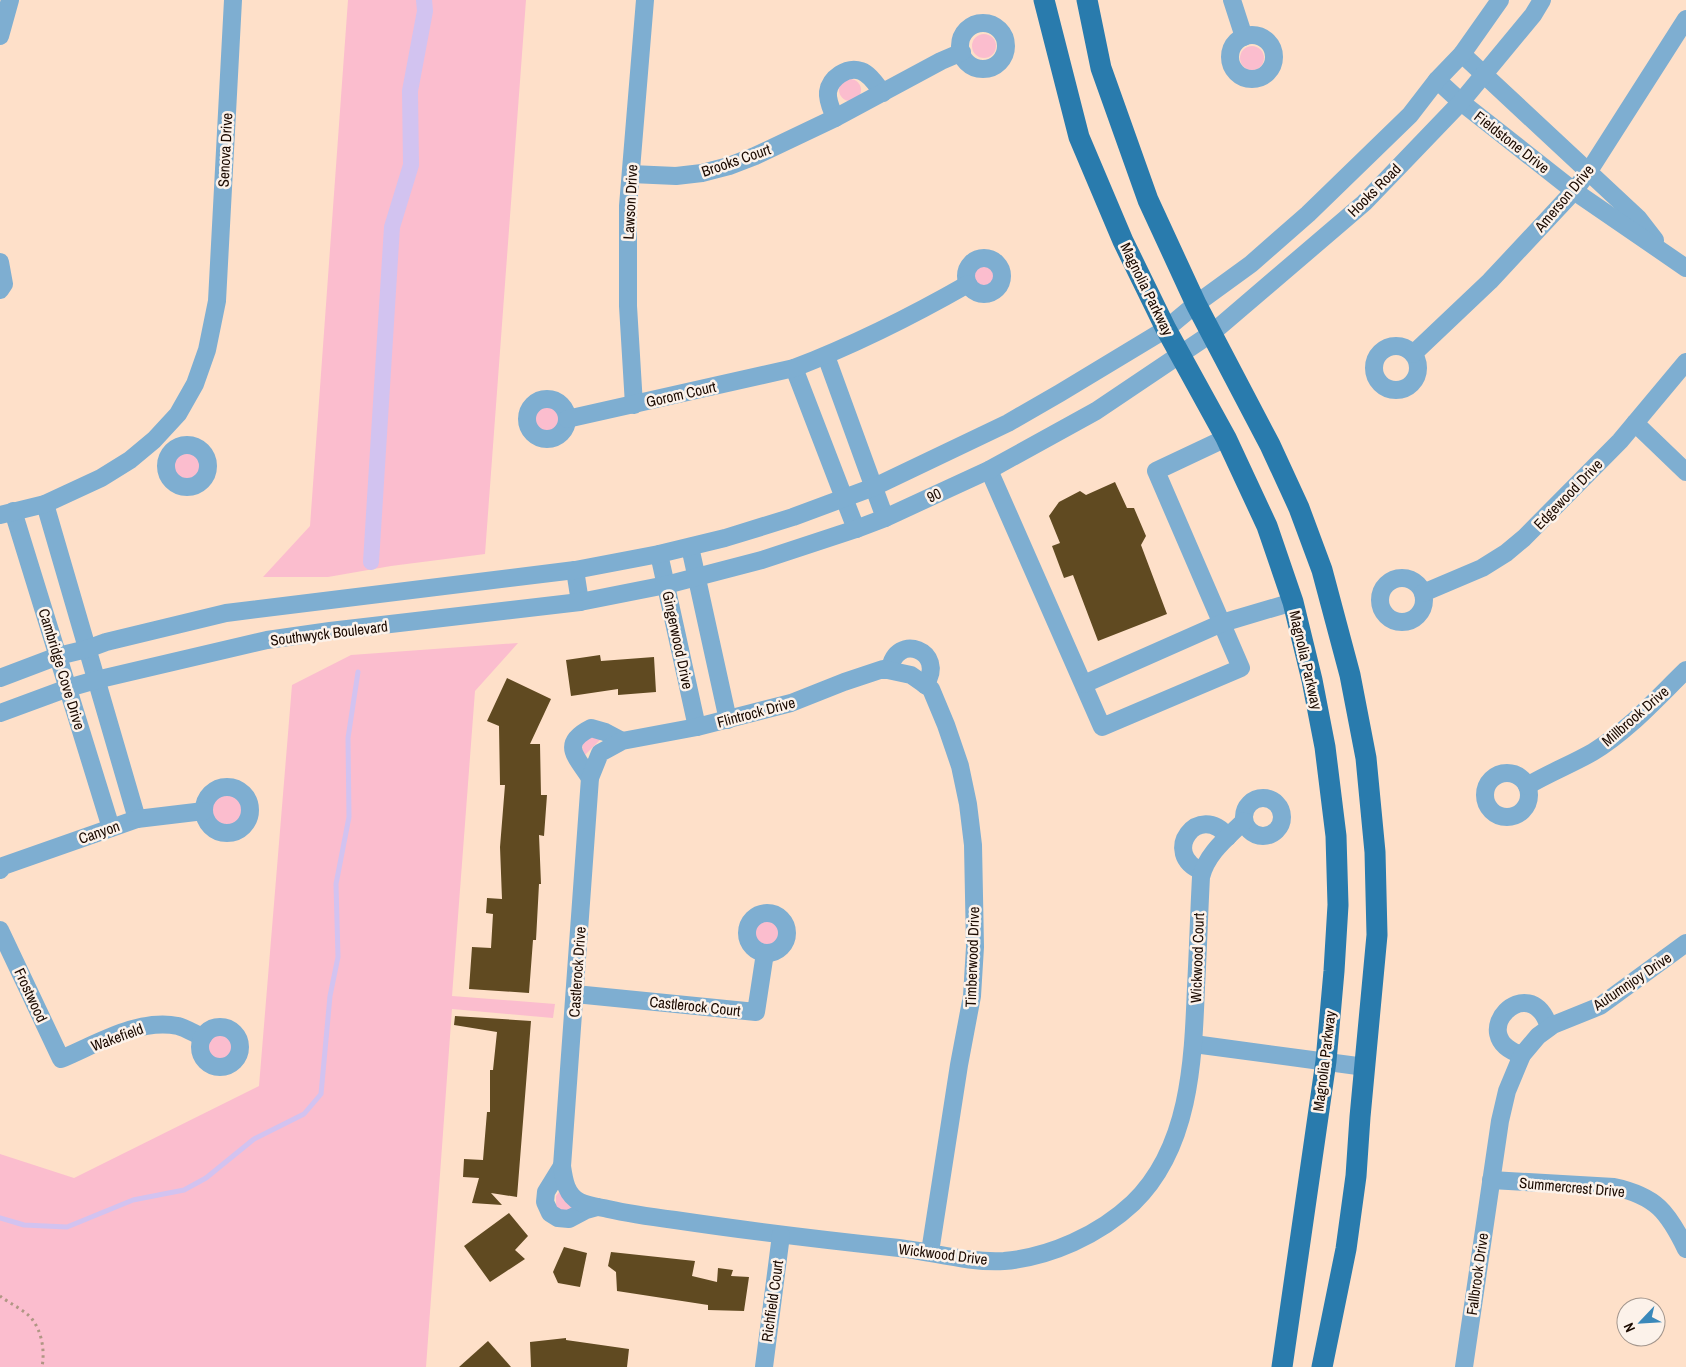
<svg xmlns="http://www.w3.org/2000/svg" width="1686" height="1367" viewBox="0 0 1686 1367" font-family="'Archivo Narrow',sans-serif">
	<rect width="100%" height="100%" fill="#fee0c9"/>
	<g fill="#fbbdce">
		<path d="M348 0H526L485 554 391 566 328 577H263L310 526Z"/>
		<circle cx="984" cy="46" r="12"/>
		<circle cx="1252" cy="58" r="12"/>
		<circle cx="850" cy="90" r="11"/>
		<circle cx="984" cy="276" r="12"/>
		<circle cx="553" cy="415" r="20"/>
		<circle cx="187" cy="466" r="20"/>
		<path d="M518 643 475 691 452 996 555 1004 553 1018 452 1009 426 1367H0V1154L74 1178 259 1086 292 685 351 655Z"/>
		<path d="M589 737 601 739 585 755 583 752 582 744Z"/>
		<circle cx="228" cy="811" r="20"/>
		<circle cx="766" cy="930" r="20"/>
		<circle cx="225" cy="1044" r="20"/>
		<path d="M559 1192 574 1207 570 1211 560 1210 556 1206V1196Z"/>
	</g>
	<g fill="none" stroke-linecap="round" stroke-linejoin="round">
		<path stroke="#d2c3f0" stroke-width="5" d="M0 1218 24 1225 67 1227 133 1200 184 1190 206 1178 254 1139 304 1114 321 1094 330 996 338 957 336 884 349 817 348 738 358 672"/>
		<path stroke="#d2c3f0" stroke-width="16" d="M371 562 392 227 411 165 410 91 425 11 424 0"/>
	</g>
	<g fill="#604a21">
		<path d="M1115 482 1127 508H1134L1146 536 1141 545 1167 614 1098 641 1073 575 1064 578 1052 546 1060 543 1049 516 1059 502 1080 491 1086 495Z"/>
		<path d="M600 655 601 661 654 657 656 692 618 695V689L571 696 566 660Z"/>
		<path d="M507 678 551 699 530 744H540L541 795H547L544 836 539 835 541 884H539L536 940H533L529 993 469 989 472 947 491 948 493 914 486 913 487 898 502 899 500 847 505 785H500L499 726 487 721Z"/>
		<path d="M455 1016 531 1021 517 1197 491 1193 502 1205 472 1203 479 1178 463 1177 464 1159 483 1160 487 1112H490V1070H493L497 1032 454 1025Z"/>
		<path d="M509 1213 528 1236 515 1250 525 1259 490 1282 464 1246Z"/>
		<path d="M564 1247 587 1253 580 1287 558 1283 553 1272Z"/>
		<path d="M611 1252 695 1261 692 1276 717 1282 718 1268 733 1270 731 1276 749 1277 744 1311 708 1310V1305L617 1291 616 1272 608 1266Z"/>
		<path d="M566 1338V1340L629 1349 627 1367H531L530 1342Z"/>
		<path d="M488 1341 511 1367H459Z"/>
	</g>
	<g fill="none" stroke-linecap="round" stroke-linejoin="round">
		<path stroke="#b09684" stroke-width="3" stroke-dasharray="2.5 4" stroke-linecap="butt" d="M0 1296C9 1303 26 1311 32 1319 42 1332 45 1351 42 1367"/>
		<g stroke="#7eaed1" stroke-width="18">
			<path d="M1232 0 1244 37"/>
			<circle cx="983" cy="46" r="23"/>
			<circle cx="1252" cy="57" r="22"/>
			<path d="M0 36 10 0"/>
			<path d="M1462 54 1638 218 1655 240"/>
			<path d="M1437 80 1461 102 1574 191 1686 268"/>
			<path d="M835 118C832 110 827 101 828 92 830 78 847 66 861 71 870 74 877 86 883 93"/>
			<path d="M631 174 676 176 702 173 729 166 755 156 835 118 941 61 962 52"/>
			<circle cx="984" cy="276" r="18"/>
			<path d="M0 262 4 284 0 290"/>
			<circle cx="1396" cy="368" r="22"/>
			<path d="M1413 354 1490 281 1574 191 1589 171 1686 19"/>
			<path d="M826 356 885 518"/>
			<path d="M794 368 856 529"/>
			<circle cx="547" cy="419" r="20"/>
			<path d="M634 405 628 306V206L645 0"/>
			<path d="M567 419 794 368C854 345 912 316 968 284"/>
			<path d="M1635 423 1686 472"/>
			<circle cx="187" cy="466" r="21"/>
			<path d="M989 470 1102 727 1241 668 1156 471 1226 438"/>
			<path d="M45 504 137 819"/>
			<path d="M13 511 111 828"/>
			<path d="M0 515 45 504 101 478 130 460 154 440 178 414 195 384 207 350 217 301 233 0"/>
			<path d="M690 547 728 720"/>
			<path d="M659 554 697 727"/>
			<path d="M575 570 580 602"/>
			<circle cx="1402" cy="600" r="22"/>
			<path d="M1423 593 1482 568 1506 553 1524 538 1620 441 1686 362"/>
			<path d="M890 670C895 631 948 651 925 685"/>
			<path d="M0 678 58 656 87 649 106 642 226 613 575 570 659 554 725 538 793 517 874 487 1008 423 1060 393 1166 329 1196 304 1251 264 1308 214 1410 115 1437 80 1462 54 1500 0"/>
			<path d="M1084 684 1222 623 1293 602"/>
			<path d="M0 713 68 688 96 680 267 640 330 631 580 602 666 585 762 560 856 529 885 518 989 470 1096 411 1212 333 1364 203 1461 102 1533 15 1542 0"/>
			<circle cx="1507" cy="795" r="22"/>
			<path d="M590 778C577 757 559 744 591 728L605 732 622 741"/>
			<path d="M1527 786C1549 773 1572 764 1593 752 1628 731 1657 698 1686 670"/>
			<circle cx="227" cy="810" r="23"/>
			<circle cx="1263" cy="817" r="19"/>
			<path d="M0 870 3 866 137 819 204 811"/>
			<path d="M1202 871C1159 854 1199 800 1228 837"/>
			<circle cx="767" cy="933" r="20"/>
			<path d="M0 930 61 1059C97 1044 138 1018 178 1026 186 1028 195 1034 203 1037"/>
			<path d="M575 994 756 1012 765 953"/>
			<circle cx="220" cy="1047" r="20"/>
			<path d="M1194 1044 1365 1067"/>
			<path d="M1522 1055C1462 1036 1530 967 1549 1027"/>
			<path d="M562 1166 546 1192 545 1202 550 1213 558 1218 569 1219 586 1210 597 1207"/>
			<path d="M1491 1180 1614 1187C1656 1196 1668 1212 1686 1249"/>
			<path d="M930 1252 959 1065 972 996 975 947 973 845 968 804 960 766 946 725 931 689 911 675 883 669 844 682 791 703 697 727 622 741 600 753 590 778 562 1166C564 1180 566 1195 580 1202 589 1206 599 1207 608 1209 630 1214 652 1217 675 1220 749 1231 824 1240 899 1248 933 1252 969 1263 1004 1261 1050 1257 1099 1235 1133 1203 1190 1148 1193 1062 1196 987 1198 951 1199 914 1201 877 1207 853 1227 838 1244 821"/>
			<path d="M764 1367 781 1235"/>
			<path d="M1464 1367 1500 1121 1507 1091 1522 1055 1538 1036 1553 1025 1600 1006 1686 943"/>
		</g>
		<g stroke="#297bad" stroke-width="21">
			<path d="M1044 0 1079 137 1123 241 1166 329 1226 438 1267 526 1293 602 1312 680 1325 747 1336 836 1338 905 1334 971 1326 1061 1282 1367"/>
			<path d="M1087 0 1101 68 1148 200 1196 304 1270 445 1299 508 1322 570 1350 675 1366 758 1375 852 1377 935 1360 1117 1356 1176 1346 1249 1322 1367"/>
		</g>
	</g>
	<g text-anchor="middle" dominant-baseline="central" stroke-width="5" stroke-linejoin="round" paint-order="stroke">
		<g font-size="15" fill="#1b0a00" stroke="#fcf2ea">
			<text transform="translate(1512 142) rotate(38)">Fieldstone Drive</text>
			<text transform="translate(225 150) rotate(-87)">Senova Drive</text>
			<text transform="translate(736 160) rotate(-19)">Brooks Court</text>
			<text transform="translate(1374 190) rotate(-45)">Hooks Road</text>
			<text transform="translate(1564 198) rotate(-50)">Amerson Drive</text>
			<text transform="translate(630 202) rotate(-87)">Lawson Drive</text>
			<text transform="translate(1147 289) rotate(64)">Magnolia Parkway</text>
			<text transform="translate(681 394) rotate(-13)">Gorom Court</text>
			<text transform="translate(1568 494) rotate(-46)">Edgewood Drive</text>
			<text transform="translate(934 495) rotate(-25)">90</text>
			<text transform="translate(329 633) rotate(-7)">Southwyck Boulevard</text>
			<text transform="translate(678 640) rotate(78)">Gingerwood Drive</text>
			<text transform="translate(1306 660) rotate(77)">Magnolia Parkway</text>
			<text transform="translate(62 669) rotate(73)">Cambridge Cove Drive</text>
			<text transform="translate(756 712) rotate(-15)">Flintrock Drive</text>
			<text transform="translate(1635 716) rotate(-41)">Millbrook Drive</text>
			<text transform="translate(99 832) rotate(-19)">Canyon</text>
			<text transform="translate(972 957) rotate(-88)">Timberwood Drive</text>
			<text transform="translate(1197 958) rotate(-88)">Wickwood Court</text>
			<text transform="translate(577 972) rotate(-86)">Castlerock Drive</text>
			<text transform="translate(1632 981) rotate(-34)">Autumnjoy Drive</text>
			<text transform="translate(31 995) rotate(65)">Frostwood</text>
			<text transform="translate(695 1006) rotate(6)">Castlerock Court</text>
			<text transform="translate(117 1037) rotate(-20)">Wakefield</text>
			<text transform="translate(1324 1061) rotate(-83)">Magnolia Parkway</text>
			<text transform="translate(1572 1187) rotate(5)">Summercrest Drive</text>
			<text transform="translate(943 1254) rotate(7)">Wickwood Drive</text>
			<text transform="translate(1477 1274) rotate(-82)">Fallbrook Drive</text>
			<text transform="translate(772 1301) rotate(-82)">Richfield Court</text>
		</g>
	</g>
	<g transform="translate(1641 1322) rotate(245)"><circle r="24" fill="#fcf2ea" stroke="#a2958c"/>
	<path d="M0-4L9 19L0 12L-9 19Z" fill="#3a88ba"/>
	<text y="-8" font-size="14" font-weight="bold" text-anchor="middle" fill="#1b0a00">N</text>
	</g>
</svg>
